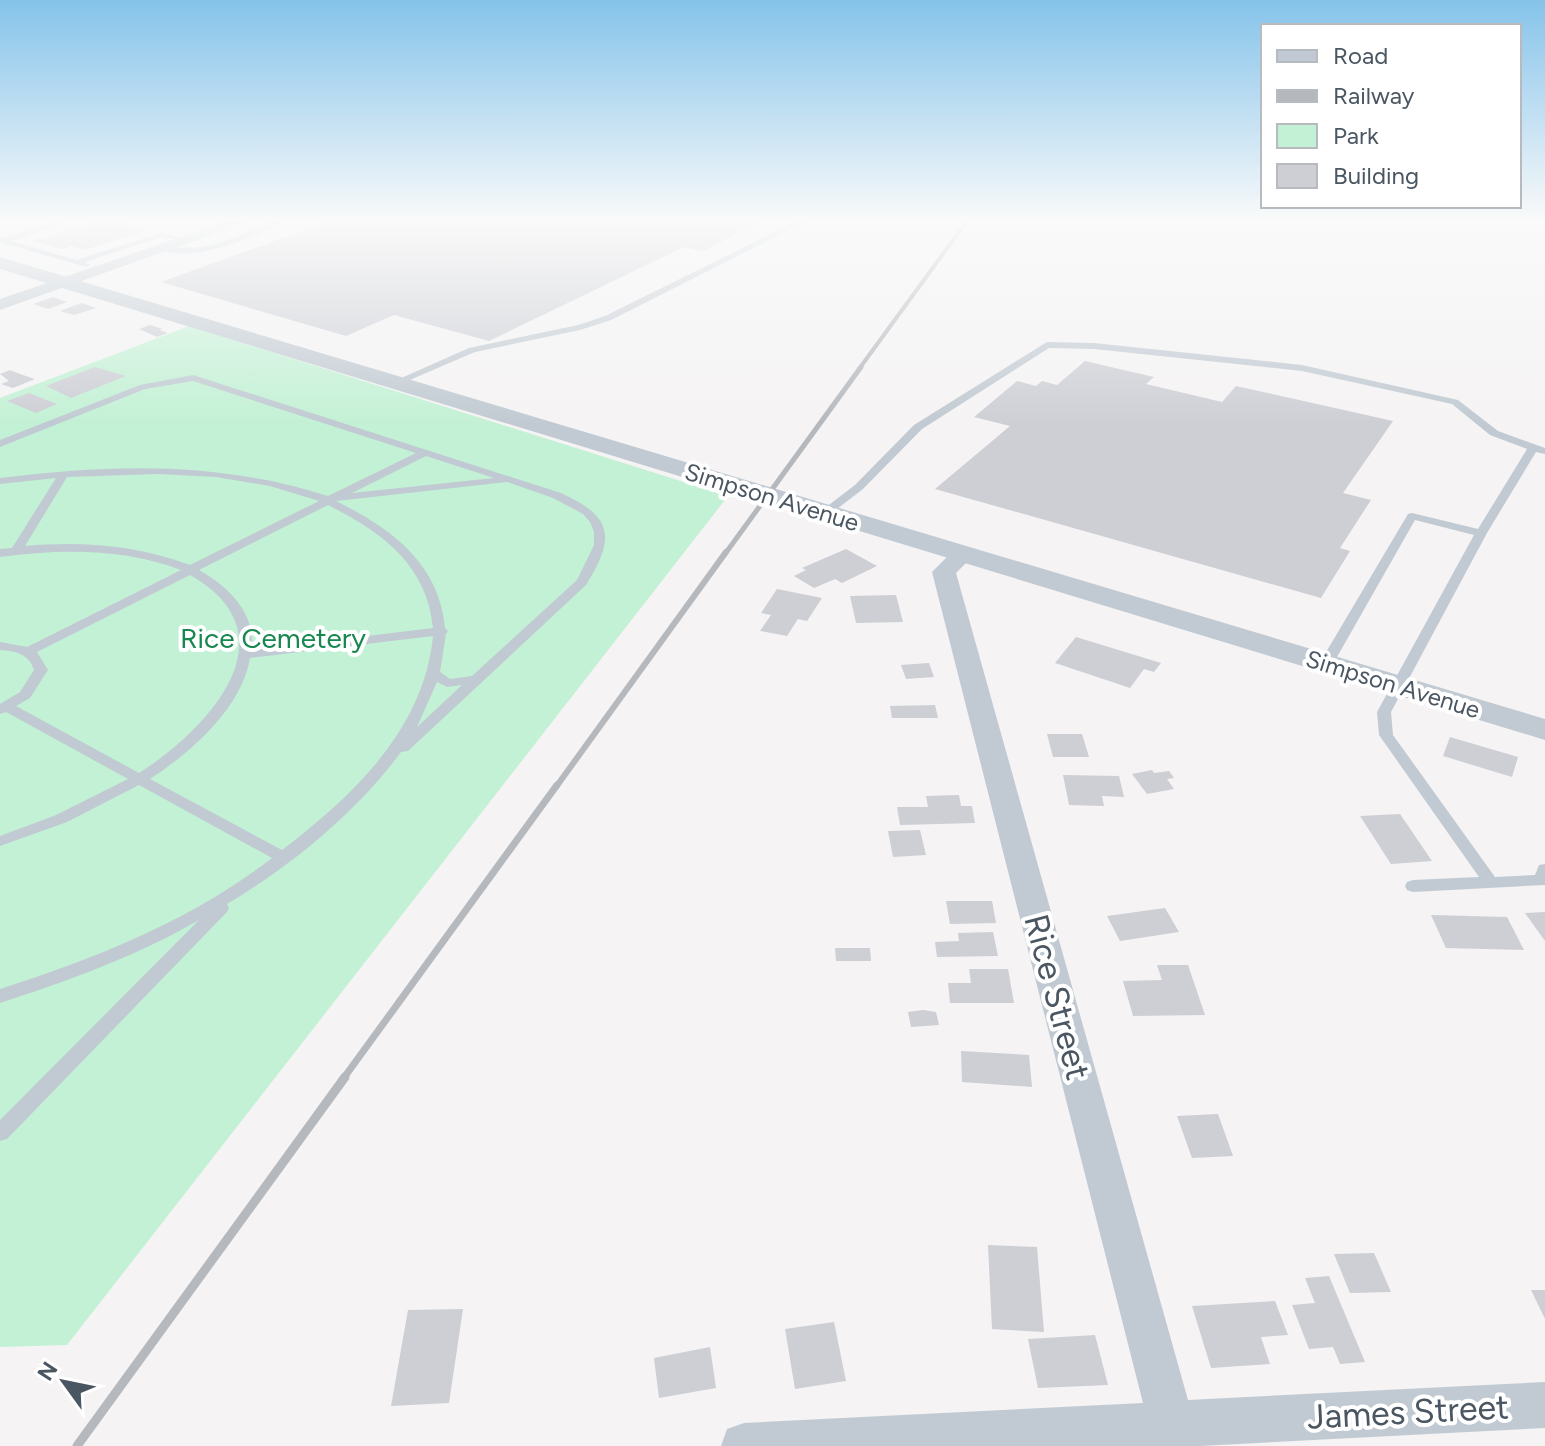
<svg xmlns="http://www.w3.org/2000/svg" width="1545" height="1446" viewBox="0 0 1545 1446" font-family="Figtree,sans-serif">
	<rect width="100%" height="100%" fill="#f5f3f3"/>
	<path fill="#c3f1d5" d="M189 326 728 496 67 1345 0 1347V398Z"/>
	<g fill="#cdcfd5">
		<path d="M116 221 147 230 85 250 71 246 63 249 31 240 51 237 94 222Z"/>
		<path d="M330 221H762L703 251 684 247 489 341 394 315 346 336 161 282Z"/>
		<path d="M53 297 67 302 48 309 33 304Z"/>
		<path d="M82 303 96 308 74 315 60 311Z"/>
		<path d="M150 325 163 329 159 330 168 333 157 337 139 329Z"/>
		<path d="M1085 361 1154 377 1146 384 1222 402 1236 386 1393 421 1343 493 1371 500 1340 548 1350 551 1321 598 935 489 1010 426 974 417 1017 381 1036 386 1042 381 1057 385Z"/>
		<path d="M95 367 126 376 71 398 46 386Z"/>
		<path d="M10 370 23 375 35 379 13 388 1 384 9 381 0 374Z"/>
		<path d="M29 393 57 404 36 413 7 401Z"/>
		<path d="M846 549 877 566 842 583 835 579 814 588 794 576 806 570 802 568Z"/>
		<path d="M777 589 822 598 807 621 798 619 787 636 760 631 771 615 761 613Z"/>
		<path d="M896 595 903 622 856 623 850 596Z"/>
		<path d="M1076 637 1161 663 1154 672 1144 669 1130 688 1055 663Z"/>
		<path d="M929 663 934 677 906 679 901 665Z"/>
		<path d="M935 705 938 718H892L890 706Z"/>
		<path d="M1047 734H1082L1089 757H1053Z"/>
		<path d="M1450 737 1518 757 1512 777 1443 756Z"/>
		<path d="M1152 770 1154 773 1169 771 1174 778 1167 779 1174 789 1147 794 1132 774Z"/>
		<path d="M1063 775 1119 776 1124 797 1102 796 1104 806 1069 805Z"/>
		<path d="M959 795 961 806H972L975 823 900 825 897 807H928L926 796Z"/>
		<path d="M1400 814 1432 861 1391 864 1360 816Z"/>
		<path d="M920 830 926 855 893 857 888 831Z"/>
		<path d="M946 901H992L996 923 950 924Z"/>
		<path d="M1165 908 1179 932 1120 941 1107 916Z"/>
		<path d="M1545 912V941L1525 913Z"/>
		<path d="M1431 915 1507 917 1524 950 1446 948Z"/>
		<path d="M993 932 998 956 937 957 935 942 959 941 958 933Z"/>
		<path d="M835 948H870L871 961H836Z"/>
		<path d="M1157 965H1188L1205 1015 1133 1016 1123 981 1162 980Z"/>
		<path d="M969 969H1008L1014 1003H950L948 983H971Z"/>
		<path d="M923 1010 936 1012 939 1025 911 1027 908 1012Z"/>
		<path d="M961 1051 1029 1055 1032 1087 962 1082Z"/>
		<path d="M1218 1114 1233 1156 1192 1158 1177 1116Z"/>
		<path d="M988 1245 1037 1247 1044 1332 992 1329Z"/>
		<path d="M1374 1253 1391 1292 1350 1293 1334 1254Z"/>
		<path d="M1329 1276 1365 1362 1340 1364 1333 1347 1309 1349 1292 1305 1315 1303 1305 1278Z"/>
		<path d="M1531 1290H1545V1319Z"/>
		<path d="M1275 1301 1288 1335 1261 1337 1270 1364 1211 1368 1192 1306Z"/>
		<path d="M463 1309 449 1403 391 1406 408 1310Z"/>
		<path d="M834 1322 846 1381 795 1389 785 1329Z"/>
		<path d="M1095 1335 1108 1385 1038 1388 1028 1339Z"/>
		<path d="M710 1347 716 1388 659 1398 654 1358Z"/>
	</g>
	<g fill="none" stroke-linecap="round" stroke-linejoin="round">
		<g fill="#c1cad2" fill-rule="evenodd">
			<path d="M58 221H70L12 241 76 260 161 233 193 240 189 242 161 237 85 262 90 265 86 267 0 242V239Z"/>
			<path d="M274 221H285C256 238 191 264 159 249 169 245 189 249 202 247 227 242 250 231 274 221Z"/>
			<path d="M797 221H807L611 320 580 330 475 352 398 385 390 383 469 348 578 325 605 316Z"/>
			<path d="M1047 342 1094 343 1302 365 1458 400 1498 431 1545 448V454L1536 452 1487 533 1391 712 1393 735 1495 877 1535 875 1539 865 1545 864V885L1413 892 1407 890 1405 886 1407 882 1413 880 1479 877 1379 735 1377 712 1474 535 1415 520 1333 664 1326 668 1319 664 1408 514 1412 513 1478 529 1527 449 1490 435 1452 404 1302 371 1094 349 1049 348 922 429 863 489 829 515H821V511L855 485 914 425Z"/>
			<path d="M193 375 561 493C613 517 616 537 586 585L408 751 401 752C358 811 290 867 227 904L229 908 227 912 7 1139 0 1141V1120L199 920C137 956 68 981 0 1003V989C96 958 192 920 272 858L139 785 67 822 0 846V836L56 815 128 779 6 712 0 714V704L20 692 34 670C29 654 16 651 0 650V642L27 647 181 570C122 548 62 549 0 557V549L12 548 56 478 0 484V478C112 464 218 461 328 496L416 453 193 381 145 389 0 447V440L140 385ZM426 456 494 478 352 493ZM158 474 216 477 270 486 319 501 190 565C136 545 82 541 25 546L67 477ZM507 482 553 498 583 514 590 522 594 532V545L577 580 472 676 450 679 440 672 446 634 448 631 445 628C439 563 391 528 336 501ZM328 505C381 532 427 564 433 628L251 650C257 614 229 587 199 570ZM190 575C296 635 208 729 139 773L16 706 30 698 48 670 37 652ZM433 636C424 729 353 796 282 850L150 779C190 753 242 708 250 658ZM437 682 447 687 462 685 417 727Z"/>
		</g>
		<g fill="#c1cad2" fill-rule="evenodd">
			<path d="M228 221H250L0 310V299Z"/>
			<path d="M962 548 974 555 956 573 1188 1400 1545 1382V1428L1200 1446H721L727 1429 744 1423 1143 1403 932 572 954 550Z"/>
		</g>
		<path fill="#c1cad2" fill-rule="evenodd" d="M0 257 1545 719V740L0 269Z"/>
		<path stroke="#b5b8bd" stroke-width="4" d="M859 369 967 221"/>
		<path stroke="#b5b8bd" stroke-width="5" d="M725 554 861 367"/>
		<path stroke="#b5b8bd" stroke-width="6" d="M556 787 726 552"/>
		<path stroke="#b5b8bd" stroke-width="7" d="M343 1079 557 785"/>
		<path stroke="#b5b8bd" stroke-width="9" d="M77 1446 345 1077"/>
	</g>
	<linearGradient id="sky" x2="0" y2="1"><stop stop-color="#85c3ea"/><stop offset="0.52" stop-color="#fafafa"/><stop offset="1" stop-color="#fafafa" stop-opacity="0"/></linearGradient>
	<rect width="1545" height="424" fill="url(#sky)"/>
	<g text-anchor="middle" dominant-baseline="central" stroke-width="8" stroke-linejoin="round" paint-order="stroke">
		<g font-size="24" fill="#4a5661" stroke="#fff">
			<text transform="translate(772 497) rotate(17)">Simpson Avenue</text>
			<text transform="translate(1393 684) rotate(17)">Simpson Avenue</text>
		</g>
		<g font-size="28" fill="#17864f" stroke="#fff">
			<text x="273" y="638">Rice Cemetery</text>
		</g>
		<g font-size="34" fill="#4a5661" stroke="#fff">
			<text transform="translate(1057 997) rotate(75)">Rice Street</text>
			<text transform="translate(1408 1412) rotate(-3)">James Street</text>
		</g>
	</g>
	<rect x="1261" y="24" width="260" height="184" fill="#ffffff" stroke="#b7bbc0" stroke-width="2"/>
	<rect x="1277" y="50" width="40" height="12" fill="#c1cad2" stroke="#b7bbc0" stroke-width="2"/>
	<text x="1333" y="64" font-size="24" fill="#4a5661">Road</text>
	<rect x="1277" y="90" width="40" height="12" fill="#b5b8bd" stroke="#b7bbc0" stroke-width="2"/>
	<text x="1333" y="104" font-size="24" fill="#4a5661">Railway</text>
	<rect x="1277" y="124" width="40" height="24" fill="#c3f1d5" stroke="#b7bbc0" stroke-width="2"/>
	<text x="1333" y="144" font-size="24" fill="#4a5661">Park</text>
	<rect x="1277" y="164" width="40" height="24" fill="#cdcfd5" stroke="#b7bbc0" stroke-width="2"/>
	<text x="1333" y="184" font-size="24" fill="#4a5661">Building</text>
	<g transform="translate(64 1382) rotate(303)" stroke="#ffffff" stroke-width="6" paint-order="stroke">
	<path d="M0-6L14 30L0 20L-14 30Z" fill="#4a5661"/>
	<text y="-12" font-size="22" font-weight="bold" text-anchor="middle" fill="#4a5661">N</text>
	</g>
</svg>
